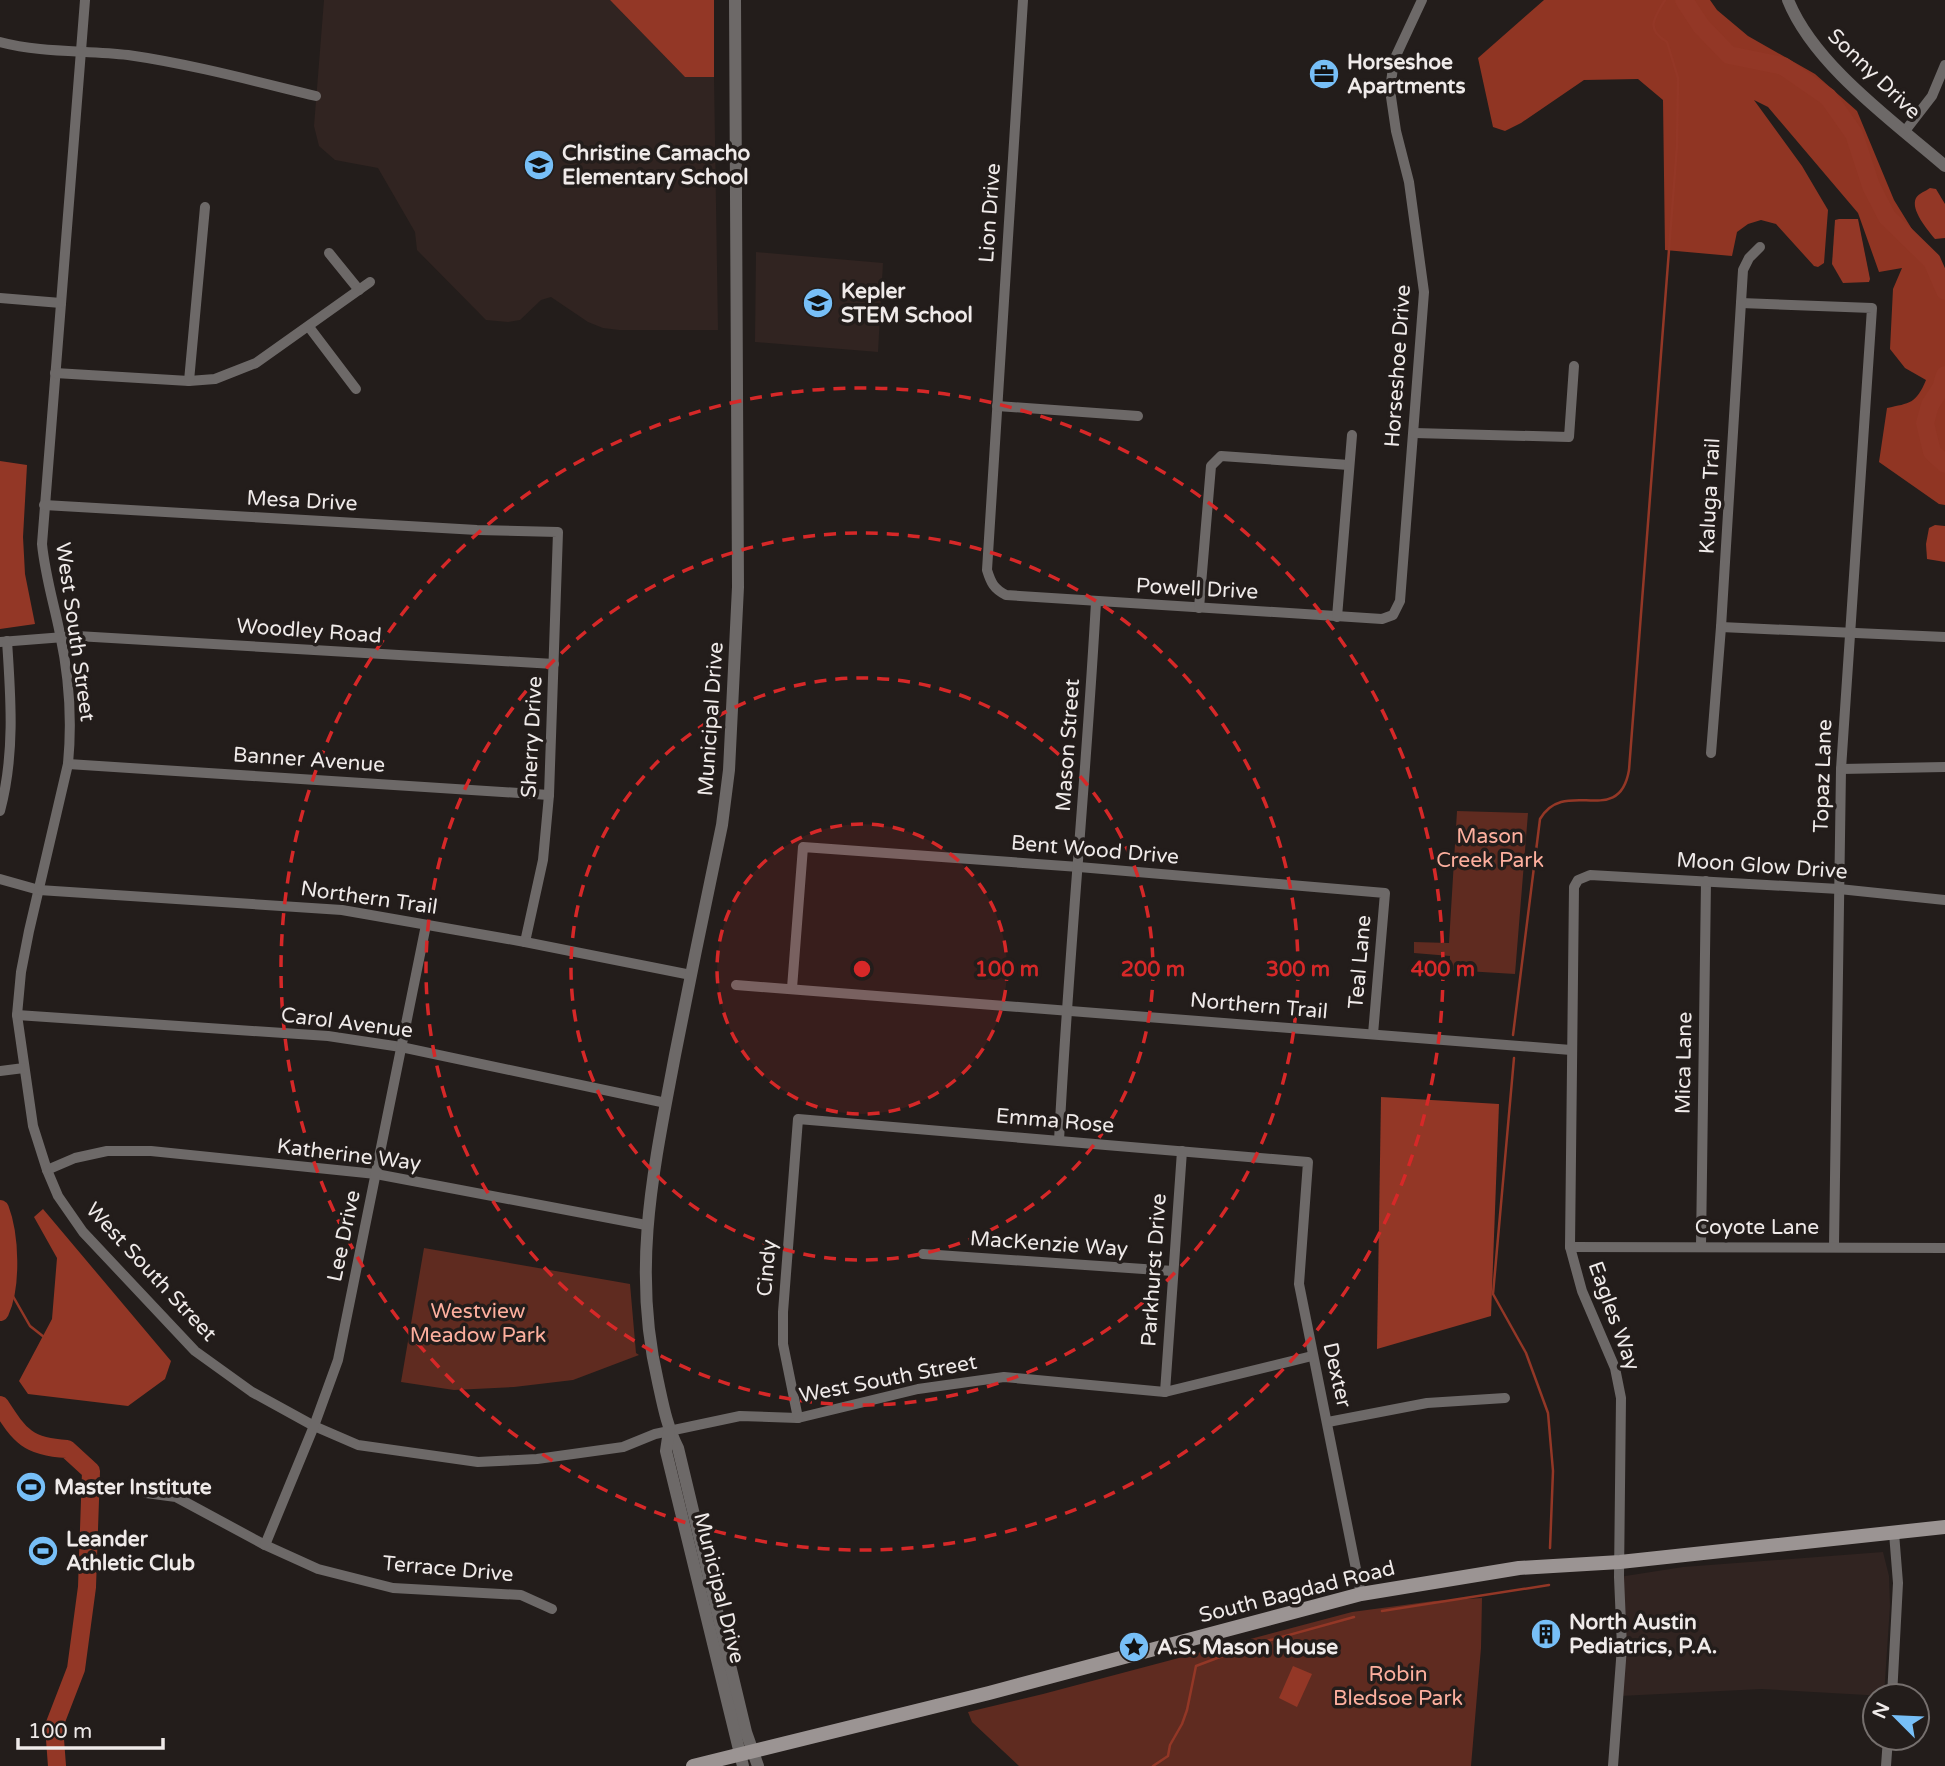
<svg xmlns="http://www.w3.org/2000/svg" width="1945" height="1766" viewBox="0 0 1945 1766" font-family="'Varela Round',sans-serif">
	<rect width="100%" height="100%" fill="#231d1b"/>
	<g fill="#312421">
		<path d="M324 0H610L685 77H714L718 330H619L603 328 588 322 551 297 541 300 520 320 508 322 486 320 417 250 415 232 378 168 335 160 319 146 314 126Z"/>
		<path d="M756 252 883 263 878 352 755 342Z"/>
		<path d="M1883 1552 1889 1576 1890 1606 1884 1696 1762 1689 1620 1696 1619 1577 1683 1567Z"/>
	</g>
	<g fill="#5f2b20">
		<path d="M1457 811 1528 813 1515 974 1449 970 1450 956 1414 953V942L1449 943Z"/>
		<path d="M424 1248 630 1284 636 1353 639 1355 573 1380 514 1387 454 1390 401 1382Z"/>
		<path d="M1482 1598 1481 1648 1471 1766H1019L972 1722 968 1712 1043 1694 1352 1612 1434 1601Z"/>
	</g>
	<path fill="#903523" d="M1544 0H1710L1717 10 1748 36 1815 74 1857 111 1894 200 1915 234 1945 272V505L1939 504 1879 462 1887 408C1910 403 1916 404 1926 380L1905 368 1890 349 1893 289 1902 268 1879 272 1858 213 1768 107 1754 100 1802 166 1828 210 1824 263 1818 267 1814 266 1776 224 1761 220 1748 224 1737 232 1732 256 1665 250 1663 100 1638 79 1584 80 1521 123 1505 131 1493 127 1478 58Z"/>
	<g fill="#933726">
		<path d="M610 0H714V77H685Z"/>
		<path d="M1930 188 1936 189 1945 204V238L1935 239C1928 230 1910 210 1916 198 1919 193 1926 191 1930 188Z"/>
		<path d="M1839 219H1858L1870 279 1869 282 1843 283 1832 264 1835 220Z"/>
		<path d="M0 461 27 465 23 537 25 574 35 624 0 629Z"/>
		<path d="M1935 525 1945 526V562L1927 559 1926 544 1929 528Z"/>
		<path d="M1381 1097 1499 1104 1491 1316 1377 1349Z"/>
		<path d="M43 1209 171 1361 165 1379 128 1406 28 1394 19 1381 52 1319 57 1258 34 1217Z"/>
		<path d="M1293 1666 1312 1674 1297 1707 1279 1698Z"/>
	</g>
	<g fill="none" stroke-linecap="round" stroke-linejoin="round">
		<g stroke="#933726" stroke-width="2.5">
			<path d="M1513 1035 1540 819C1565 776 1619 829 1629 770L1677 146 1678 78 1667 42C1645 29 1654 18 1665 0"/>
			<path d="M1514 1058 1493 1294 1526 1353 1548 1413 1553 1471 1550 1548"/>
			<path d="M6 1284 30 1326 44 1337"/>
			<path d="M1382 1611 1549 1585"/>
			<path d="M1153 1766 1168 1756 1170 1745 1182 1724 1187 1710 1196 1666 1249 1646 1354 1617"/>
		</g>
		<g stroke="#933726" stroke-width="18">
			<path d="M1684 0 1701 26 1729 55 1783 66 1828 97 1854 134 1871 186 1887 217 1932 261 1945 291"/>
			<path d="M1945 375 1941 388 1930 405 1925 423 1932 452 1945 464"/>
			<path d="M0 1209C10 1235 12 1286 0 1312"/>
			<path d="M0 1405C20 1436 28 1447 67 1449L91 1471 87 1587 76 1669 54 1726 57 1766"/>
		</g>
		<g stroke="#6d6968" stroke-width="10">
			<path d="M85 0 42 544C45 575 54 604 60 634 69 676 72 722 68 764L29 931 21 972 17 1015 33 1126 47 1170 58 1196 83 1232 195 1351 252 1392 314 1426 358 1445 478 1462 537 1459 623 1447 655 1434 740 1416 798 1418 918 1389 1004 1377 1165 1392 1312 1356"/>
			<path d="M1023 0 987 570C991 583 994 589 1006 595L1382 619 1393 615 1400 601 1424 292 1409 182 1396 131 1390 90 1394 60 1422 0"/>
			<path d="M0 42C41 53 86 50 128 55 191 64 254 81 316 96"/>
			<path d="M1905 131 1932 96 1945 65"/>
			<path d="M329 253 359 290"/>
			<path d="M0 298 61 303"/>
			<path d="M1741 303 1872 308 1841 769 1834 1246"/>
			<path d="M309 327 356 389"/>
			<path d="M55 373 189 381 215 379 256 363 370 282"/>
			<path d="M189 381 205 207"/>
			<path d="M997 406 1138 416"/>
			<path d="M1414 433 1569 437 1574 366"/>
			<path d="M44 505 477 530 558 532 549 795 543 860 525 942"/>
			<path d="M1199 608 1211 466 1221 456 1349 465"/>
			<path d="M1337 617 1352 435"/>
			<path d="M1721 627 1945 637"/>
			<path d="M0 642 77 636 554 664"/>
			<path d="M1711 753 1721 627 1743 270 1749 258 1760 247"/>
			<path d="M68 764 549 795"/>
			<path d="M1841 769 1945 767"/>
			<path d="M0 811C15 755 11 699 7 641"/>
			<path d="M0 879 39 890 342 910 525 942 691 975"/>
			<path d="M736 985 1571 1050"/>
			<path d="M792 988 803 847 1079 867 1385 893 1373 1034"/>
			<path d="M17 1015 328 1036 401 1047 666 1103"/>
			<path d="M0 1071 24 1068"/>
			<path d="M1059 1141C1068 961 1086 782 1096 602"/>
			<path d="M47 1170 75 1158 107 1151H151L376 1174 646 1225"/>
			<path d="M1701 1246 1706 881"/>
			<path d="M1570 1247 1945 1248"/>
			<path d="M923 1254 1173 1271"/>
			<path d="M1165 1392 1182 1151"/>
			<path d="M798 1418 783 1344V1312L798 1119 1308 1162 1299 1284 1361 1594"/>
			<path d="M1328 1422 1427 1403 1505 1398"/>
			<path d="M146 1493 176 1497 265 1545 318 1569 393 1588 521 1595 552 1609"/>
			<path d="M265 1545 314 1426 338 1360 426 925"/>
			<path d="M1892 1696 1898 1583 1894 1533"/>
			<path d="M1613 1766 1622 1647 1619 1577 1621 1398 1615 1368 1582 1291 1570 1247 1574 887 1578 880 1590 875 1839 889 1945 900"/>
			<path d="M1886 1766 1888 1738"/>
		</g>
		<g stroke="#6d6968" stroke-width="12">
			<path d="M735 0 738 587 729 770 722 825C706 902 690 978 675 1055 654 1167 631 1268 658 1382 663 1405 667 1427 678 1448L746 1732 758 1766"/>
			<path d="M1788 0C1814 65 1893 121 1945 166"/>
			<path d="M669 1431 666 1451 743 1766"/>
		</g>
		<path stroke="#9b9493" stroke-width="14" d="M693 1766 989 1693 1361 1594 1519 1568 1620 1562 1945 1527"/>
	</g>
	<circle cx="862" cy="969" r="145" fill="#d62828" fill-opacity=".12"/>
	<g fill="none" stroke="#d62828" stroke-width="3.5" stroke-dasharray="12 9">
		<circle cx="862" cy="969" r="145"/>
		<circle cx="862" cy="969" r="291"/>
		<circle cx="862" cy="969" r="436"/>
		<circle cx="862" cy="969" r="581"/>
	</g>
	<defs>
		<g id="office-disc" transform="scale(1.575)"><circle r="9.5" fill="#77bff7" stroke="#231d1b"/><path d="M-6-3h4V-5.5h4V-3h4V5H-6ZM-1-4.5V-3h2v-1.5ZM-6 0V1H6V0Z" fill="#111"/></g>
		<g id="school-disc" transform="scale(1.575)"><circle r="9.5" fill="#77bff7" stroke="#231d1b"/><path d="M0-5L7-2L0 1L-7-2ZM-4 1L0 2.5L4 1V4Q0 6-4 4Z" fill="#111"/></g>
		<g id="stadium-disc" transform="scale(1.575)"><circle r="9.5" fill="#77bff7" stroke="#231d1b"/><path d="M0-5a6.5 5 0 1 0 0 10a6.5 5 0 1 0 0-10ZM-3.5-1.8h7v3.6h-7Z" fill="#111"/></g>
		<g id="building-disc" transform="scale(1.575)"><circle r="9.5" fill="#77bff7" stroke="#231d1b"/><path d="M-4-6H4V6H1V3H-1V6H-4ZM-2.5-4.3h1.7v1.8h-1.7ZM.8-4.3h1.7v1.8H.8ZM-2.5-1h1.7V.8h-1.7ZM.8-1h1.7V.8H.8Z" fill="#111"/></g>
		<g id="sight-disc" transform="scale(1.575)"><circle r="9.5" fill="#77bff7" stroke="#231d1b"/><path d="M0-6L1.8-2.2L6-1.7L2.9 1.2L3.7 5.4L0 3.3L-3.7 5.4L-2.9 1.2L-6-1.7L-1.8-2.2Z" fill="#111"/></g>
	</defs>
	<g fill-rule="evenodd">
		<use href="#office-disc" x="1324" y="74"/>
		<use href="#school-disc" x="539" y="165"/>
		<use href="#school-disc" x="818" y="303"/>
		<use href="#stadium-disc" x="31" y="1487"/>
		<use href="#stadium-disc" x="43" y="1551"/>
		<use href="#building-disc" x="1546" y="1634"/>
		<use href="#sight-disc" x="1134" y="1647"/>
	</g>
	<g text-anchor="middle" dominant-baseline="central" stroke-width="7" stroke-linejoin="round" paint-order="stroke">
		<g font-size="21" font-weight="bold" fill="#efeae9" stroke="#231d1b" text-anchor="start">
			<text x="1347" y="62">Horseshoe<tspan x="1347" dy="24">Apartments</tspan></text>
			<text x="562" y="153">Christine Camacho<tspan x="562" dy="24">Elementary School</tspan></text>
			<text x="841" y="291">Kepler<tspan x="841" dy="24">STEM School</tspan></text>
			<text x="54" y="1487">Master Institute</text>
			<text x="66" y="1539">Leander<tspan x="66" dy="24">Athletic Club</tspan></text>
			<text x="1569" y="1622">North Austin<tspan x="1569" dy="24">Pediatrics, P.A.</tspan></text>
			<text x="1157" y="1647">A.S. Mason House</text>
		</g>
		<g font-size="21" fill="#efeae9" stroke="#231d1b">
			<text transform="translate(1874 74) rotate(44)">Sonny Drive</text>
			<text transform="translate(990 213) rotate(-86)">Lion Drive</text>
			<text transform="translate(1398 366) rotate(-86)">Horseshoe Drive</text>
			<text transform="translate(1710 496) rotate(-87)">Kaluga Trail</text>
			<text transform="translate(302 501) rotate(3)">Mesa Drive</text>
			<text transform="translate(1197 589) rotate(3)">Powell Drive</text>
			<text transform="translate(309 631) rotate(4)">Woodley Road</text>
			<text transform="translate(75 632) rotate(82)">West South Street</text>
			<text transform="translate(711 719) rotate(-86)">Municipal Drive</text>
			<text transform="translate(532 737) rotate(-87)">Sherry Drive</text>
			<text transform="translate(1068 745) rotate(-86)">Mason Street</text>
			<text transform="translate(309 760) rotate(4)">Banner Avenue</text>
			<text transform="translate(1823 776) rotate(-88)">Topaz Lane</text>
			<text transform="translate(1095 850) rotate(5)">Bent Wood Drive</text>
			<text transform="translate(1762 866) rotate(4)">Moon Glow Drive</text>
			<text transform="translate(369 898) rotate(8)">Northern Trail</text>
			<text transform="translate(1360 962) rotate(-85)">Teal Lane</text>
			<text transform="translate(1259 1006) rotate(5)">Northern Trail</text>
			<text transform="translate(347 1023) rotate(7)">Carol Avenue</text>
			<text transform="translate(1684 1063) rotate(-89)">Mica Lane</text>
			<text transform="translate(1055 1121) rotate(5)">Emma Rose</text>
			<text transform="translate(349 1155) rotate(7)">Katherine Way</text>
			<text x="1757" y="1227">Coyote Lane</text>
			<text transform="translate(344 1236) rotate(-78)">Lee Drive</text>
			<text transform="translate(1049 1244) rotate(4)">MacKenzie Way</text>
			<text transform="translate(767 1268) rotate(-85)">Cindy</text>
			<text transform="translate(1154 1270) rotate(-86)">Parkhurst Drive</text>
			<text transform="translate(151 1272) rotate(47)">West South Street</text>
			<text transform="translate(1614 1316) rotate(70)">Eagles Way</text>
			<text transform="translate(1337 1375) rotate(77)">Dexter</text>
			<text transform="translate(888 1379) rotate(-11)">West South Street</text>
			<text transform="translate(448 1569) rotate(5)">Terrace Drive</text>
			<text transform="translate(719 1588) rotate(76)">Municipal Drive</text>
			<text transform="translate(1297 1592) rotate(-14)">South Bagdad Road</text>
		</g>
		<g font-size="21" fill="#fdaf9e" stroke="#231d1b">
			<text x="1490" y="836">Mason<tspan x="1490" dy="24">Creek Park</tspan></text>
			<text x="478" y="1311">Westview<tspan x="478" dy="24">Meadow Park</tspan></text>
			<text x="1398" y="1674">Robin<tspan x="1398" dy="24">Bledsoe Park</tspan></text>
		</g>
	</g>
	<circle cx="862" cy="969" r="10" fill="#d62828" stroke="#231d1b" stroke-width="3.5"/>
	<g font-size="21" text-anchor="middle" font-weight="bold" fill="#d62828" stroke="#231d1b" stroke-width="7" stroke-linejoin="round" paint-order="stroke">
		<text x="1007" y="976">100 m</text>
		<text x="1153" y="976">200 m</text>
		<text x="1298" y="976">300 m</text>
		<text x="1443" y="976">400 m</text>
	</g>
	<g transform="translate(1896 1717) rotate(294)"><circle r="33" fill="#231d1b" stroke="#756f6d" stroke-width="2"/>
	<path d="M0-5L12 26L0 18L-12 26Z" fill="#77bff7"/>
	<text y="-10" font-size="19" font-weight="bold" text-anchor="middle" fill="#efeae9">N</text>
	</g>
	<path d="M18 1738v10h145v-10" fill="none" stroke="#efeae9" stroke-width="3.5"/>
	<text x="28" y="1738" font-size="21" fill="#efeae9" stroke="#231d1b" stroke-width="5" paint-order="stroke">100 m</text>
</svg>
